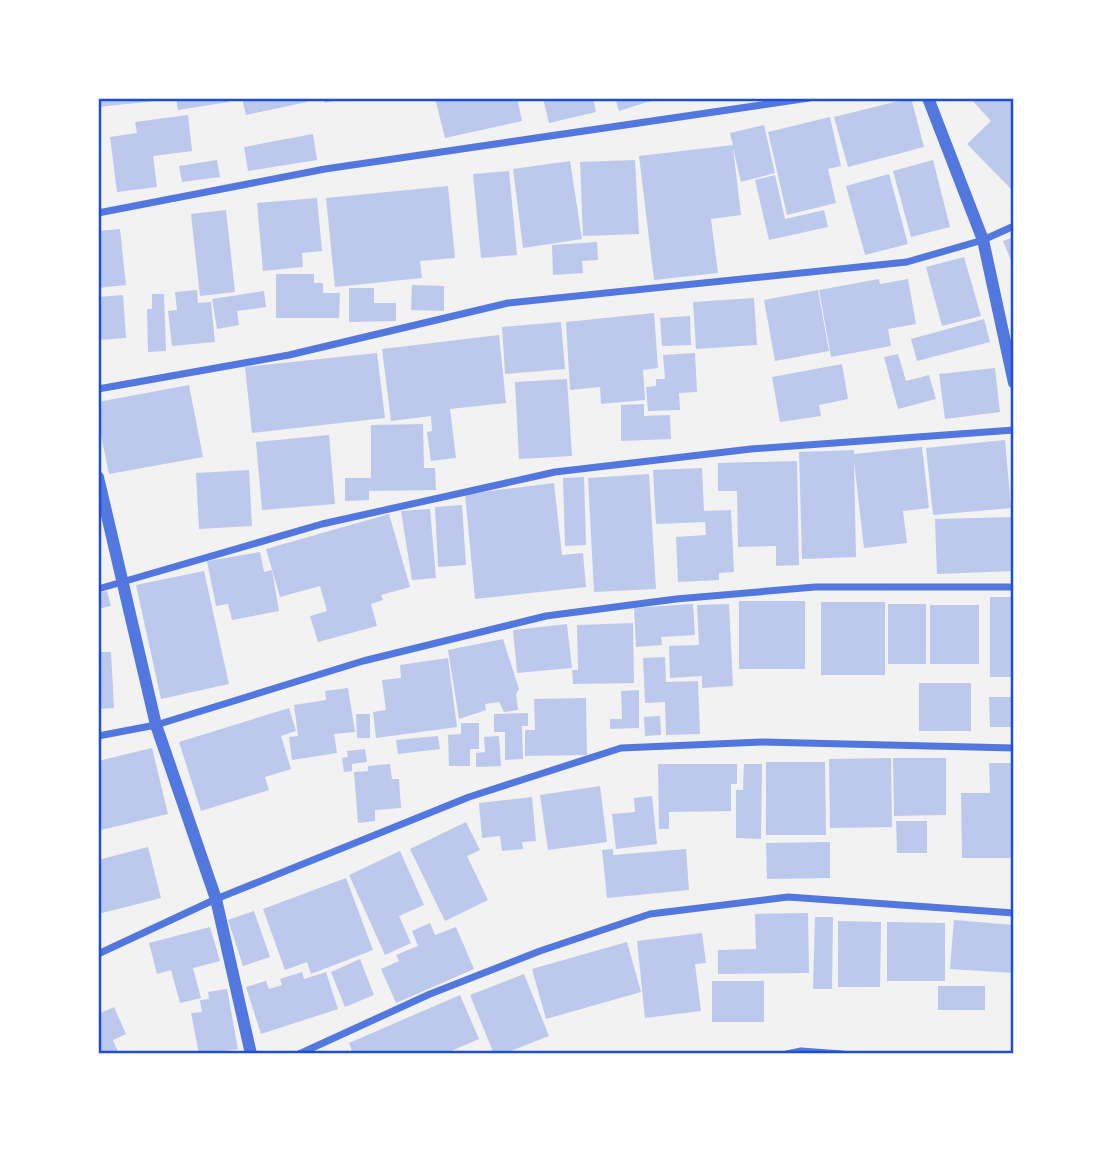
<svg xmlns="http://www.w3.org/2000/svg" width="1112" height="1152" viewBox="0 0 1112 1152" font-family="'Crimson Pro',serif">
	<rect width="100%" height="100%" fill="#f2f2f2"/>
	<g fill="#bdc9ec">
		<path d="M98 98H165V100L98 107Z"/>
		<path d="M176 98H229V102L178 110Z"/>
		<path d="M242 98H306L307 102 246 115Z"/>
		<path d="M324 98H342V99L325 103Z"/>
		<path d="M435 98H517L522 121 445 138Z"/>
		<path d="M543 98H593L596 112 549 123Z"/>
		<path d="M615 98H657V99L619 111Z"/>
		<path d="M911 98 924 147 848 167 834 117Z"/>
		<path d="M970 98H1014L1012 190 967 144 991 121Z"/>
		<path d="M188 115 192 151 153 156 157 187 117 192 110 137 137 133 135 122Z"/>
		<path d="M830 117 841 166 828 169 836 203 787 215 768 132Z"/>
		<path d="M764 125 775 173 741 182 733 148 741 215 711 219 718 273 654 280 639 156 733 145 730 133Z"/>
		<path d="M313 134 317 160 248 171 244 147Z"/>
		<path d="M217 160 220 177 182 182 179 166Z"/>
		<path d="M635 160 639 234 583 236 580 162Z"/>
		<path d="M933 160 950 227 911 237 893 171Z"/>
		<path d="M570 161 582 239 523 248 513 169Z"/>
		<path d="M509 171 517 255 481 258 473 174Z"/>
		<path d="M889 174 908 244 865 255 846 186Z"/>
		<path d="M775 175 785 219 824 210 828 227 769 240 755 180Z"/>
		<path d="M448 186 455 258 420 261 422 278 335 287 326 198Z"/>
		<path d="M317 198 322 251 302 253 303 267 263 271 257 203Z"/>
		<path d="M226 210 235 292 200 296 191 214Z"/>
		<path d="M120 229 126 285 98 288V231Z"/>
		<path d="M1014 237V268L1003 241Z"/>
		<path d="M597 242 598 260 582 261 583 273 553 275 552 245Z"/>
		<path d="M964 257 981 316 942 326 926 267Z"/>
		<path d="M276 274H314V283H323V293H340L339 318H276Z"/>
		<path d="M879 279 880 284 908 279 916 324 888 329 891 346 831 357 819 290Z"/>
		<path d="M412 285 444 286V311L411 310Z"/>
		<path d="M349 288H374V303H396V321L349 322Z"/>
		<path d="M197 290 198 303 211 302 215 342 172 346 168 311 177 310 175 292Z"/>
		<path d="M818 290 829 351 775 361 764 300Z"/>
		<path d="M264 291 266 307 237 311 239 325 217 329 212 299Z"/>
		<path d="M152 294H164L166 351 148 352 147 309H152Z"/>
		<path d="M123 295 126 338 98 340V297Z"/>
		<path d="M754 298 757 345 696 349 693 302Z"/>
		<path d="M654 313 658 368 643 370 645 400 601 404 600 387 570 390 566 322Z"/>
		<path d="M690 316 691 345 662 346 660 318Z"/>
		<path d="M984 319 990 342 917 361 911 339Z"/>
		<path d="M561 322 565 369 505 374 502 327Z"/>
		<path d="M499 335 506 403 450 409 456 458 431 461 427 432 432 431 431 416 391 421 382 349Z"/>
		<path d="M377 353 385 418 252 433 245 367Z"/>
		<path d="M695 353 697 392 679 393 680 410 648 411 646 387 656 386V379H665L663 355Z"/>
		<path d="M898 354 906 381 929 375 936 399 898 409 884 357Z"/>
		<path d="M842 364 848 399 819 405 821 416 780 422 772 377Z"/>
		<path d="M995 368 1000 412 945 419 939 374Z"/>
		<path d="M567 379 572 456 519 459 515 382Z"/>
		<path d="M189 385 203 457 109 474 98 421V402Z"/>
		<path d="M644 404V416L670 415 671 439 621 441V405Z"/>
		<path d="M423 424 424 468H435L436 490 369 491V500L345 501V478H371V425Z"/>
		<path d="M329 435 335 504 262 510 256 442Z"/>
		<path d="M1005 440 1011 508 933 515 926 448Z"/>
		<path d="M922 447 929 508 903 511 907 543 864 548 854 461 856 557 802 559 799 452 854 450V454Z"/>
		<path d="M797 461 799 565 776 566V546L738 547 737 491H718V463Z"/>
		<path d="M702 468 704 511 731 510 734 572 719 573V580L678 582 676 537 706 535 705 522 656 524 653 470Z"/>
		<path d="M249 470 252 526 199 529 196 473Z"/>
		<path d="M649 474 656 589 594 592 588 478Z"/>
		<path d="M584 477 586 545 565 546 563 478Z"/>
		<path d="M554 483 562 555 583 553 586 587 475 599 465 494Z"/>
		<path d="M462 505 466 565 438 567 435 507Z"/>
		<path d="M430 509 436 578 412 580 401 511Z"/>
		<path d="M389 514 410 587 381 595 383 600 371 604 377 626 318 642 310 616 327 611 320 586 280 597 266 549Z"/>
		<path d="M1014 517V571L937 574 935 519Z"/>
		<path d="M260 552 264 572 272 570 279 611 232 620 228 604 216 606 207 561Z"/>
		<path d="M204 571 229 684 161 699 136 585Z"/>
		<path d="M107 591 111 606 98 609V593Z"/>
		<rect x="990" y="597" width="24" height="80"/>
		<rect x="739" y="601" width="66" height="68"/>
		<rect x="821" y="602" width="64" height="73"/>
		<path d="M693 604 695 635 661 637 662 645 636 647 634 608Z"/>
		<path d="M729 604 733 686 702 688V676L670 678 669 646 699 645 697 605Z"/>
		<rect x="888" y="604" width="38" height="60"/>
		<rect x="930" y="605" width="49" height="59"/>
		<path d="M633 623 634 683 573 684 572 670H578L577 625Z"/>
		<path d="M567 624 572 668 517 673 513 630Z"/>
		<path d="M503 639 519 689 516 694 518 710 504 712 499 702 485 704 486 710 459 719 448 650Z"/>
		<path d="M98 652H111L114 708 98 709Z"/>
		<path d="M665 657 666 682 698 681 700 734 666 735 665 702 645 703 643 658Z"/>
		<path d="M448 658 457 727 376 738 373 712 386 710 382 680 401 678 400 665Z"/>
		<rect x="919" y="683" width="52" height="48"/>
		<path d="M348 688 355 732 334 734 337 753 292 760 289 737 298 736 294 705 326 700 325 691Z"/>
		<path d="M639 690V728L610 729V719H622L621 691Z"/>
		<path d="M989 697H1013L1014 727H990Z"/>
		<path d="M586 698 587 755 525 756V730H535L534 699Z"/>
		<path d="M289 708 296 731 281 736 291 769 265 777 269 790 201 811 179 742Z"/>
		<path d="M528 713V726H522L523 759 505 760V732H494V714Z"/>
		<path d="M356 714H370V738H357Z"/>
		<path d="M660 716 661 735 645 736 644 717Z"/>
		<path d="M461 723H479V749H470V766H449L448 735 461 734Z"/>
		<path d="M438 736 440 749 398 754 396 740Z"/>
		<path d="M499 736 501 766 476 767V753L485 752 484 737Z"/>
		<path d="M152 748 168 814 101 830 98 761Z"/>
		<path d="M365 749 367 762 352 764V771L344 772 342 758 348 757 347 751Z"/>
		<path d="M891 758 892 827 830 828 829 759Z"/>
		<path d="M893 758H946V815L894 816Z"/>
		<path d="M766 762H825L826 835H766Z"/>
		<path d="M989 763H1014V858H962L961 793H990Z"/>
		<path d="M390 764 392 779H399L401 808 375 810V821L358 823 354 772 368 771V766Z"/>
		<path d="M658 764H737V784H731V811L669 812V829H659Z"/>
		<path d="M744 764H762L761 839 736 838V790H743Z"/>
		<path d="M600 786 607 842 548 850 540 795Z"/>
		<path d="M652 796 657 844 616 849 612 814 635 812 634 798Z"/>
		<path d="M532 797 536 841 522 842 523 849 502 851 500 836 482 838 479 803Z"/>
		<path d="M896 821H927V853H897Z"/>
		<path d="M466 822 480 850 467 856 488 900 445 921 410 849Z"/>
		<path d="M830 842V878L767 879 766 843Z"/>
		<path d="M148 847 161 898 98 914V860Z"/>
		<path d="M613 849V855L686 849 689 890 607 898 602 850Z"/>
		<path d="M400 851 424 905 399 916 411 943 385 955 349 875Z"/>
		<path d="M346 878 373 950 311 974 307 962 285 970 263 909Z"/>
		<path d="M254 911 270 957 243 966 228 920Z"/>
		<path d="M808 913 809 973 718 974V950L756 949 755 914Z"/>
		<path d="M815 917H833L832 989H813Z"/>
		<path d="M954 920 1014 925V973L950 969Z"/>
		<path d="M838 921 881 922 880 987H838Z"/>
		<path d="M887 922 945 923V981H887Z"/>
		<path d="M430 923 435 935 456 927 474 969 396 1003 381 969 399 961 396 955 418 946 412 931Z"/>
		<path d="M210 927 220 961 193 968 201 998 180 1003 171 970 157 974 149 943Z"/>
		<path d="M702 933 706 963 695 964 701 1011 645 1018 637 941Z"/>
		<path d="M627 942 641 992 546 1019 532 969Z"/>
		<path d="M360 959 374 995 345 1007 331 972Z"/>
		<path d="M302 972 304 979 326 972 338 1009 261 1034 246 987 266 981 269 989 282 985 280 979Z"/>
		<path d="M524 974 549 1036 503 1054H494L470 995Z"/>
		<rect x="712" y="981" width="52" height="41"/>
		<rect x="938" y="986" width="47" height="24"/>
		<path d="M227 989 238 1049 199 1054 191 1013 202 1012 200 1000 209 999 208 992Z"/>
		<path d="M460 995 479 1039 444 1054H353L349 1043Z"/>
		<path d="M114 1007 126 1034 113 1040 119 1054H98V1014Z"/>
	</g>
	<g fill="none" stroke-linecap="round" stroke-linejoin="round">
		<g stroke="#5277de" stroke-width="7">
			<path d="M98 213 325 169 809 98"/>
			<path d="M98 389 289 355 508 303 907 262 983 240 1014 226"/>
			<path d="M98 589 322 524 555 472 751 449 1014 430"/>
			<path d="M98 736 156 725 363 661 546 616 676 599 815 587H1014"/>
			<path d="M98 954 216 899 469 797 621 748 762 742 1014 748"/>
			<path d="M299 1054 430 994 540 951 650 914 788 897 1014 913"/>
			<path d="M787 1054 801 1051 842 1054"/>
		</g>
		<g stroke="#5277de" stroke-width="12">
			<path d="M928 98 983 240 1014 383"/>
			<path d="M98 477 156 725 216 899 251 1054"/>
		</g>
	</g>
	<rect width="1112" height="1152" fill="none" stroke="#ffffff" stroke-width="200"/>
	<rect x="100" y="100" width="912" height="952" fill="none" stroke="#1d4ed8" stroke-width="2.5"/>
</svg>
